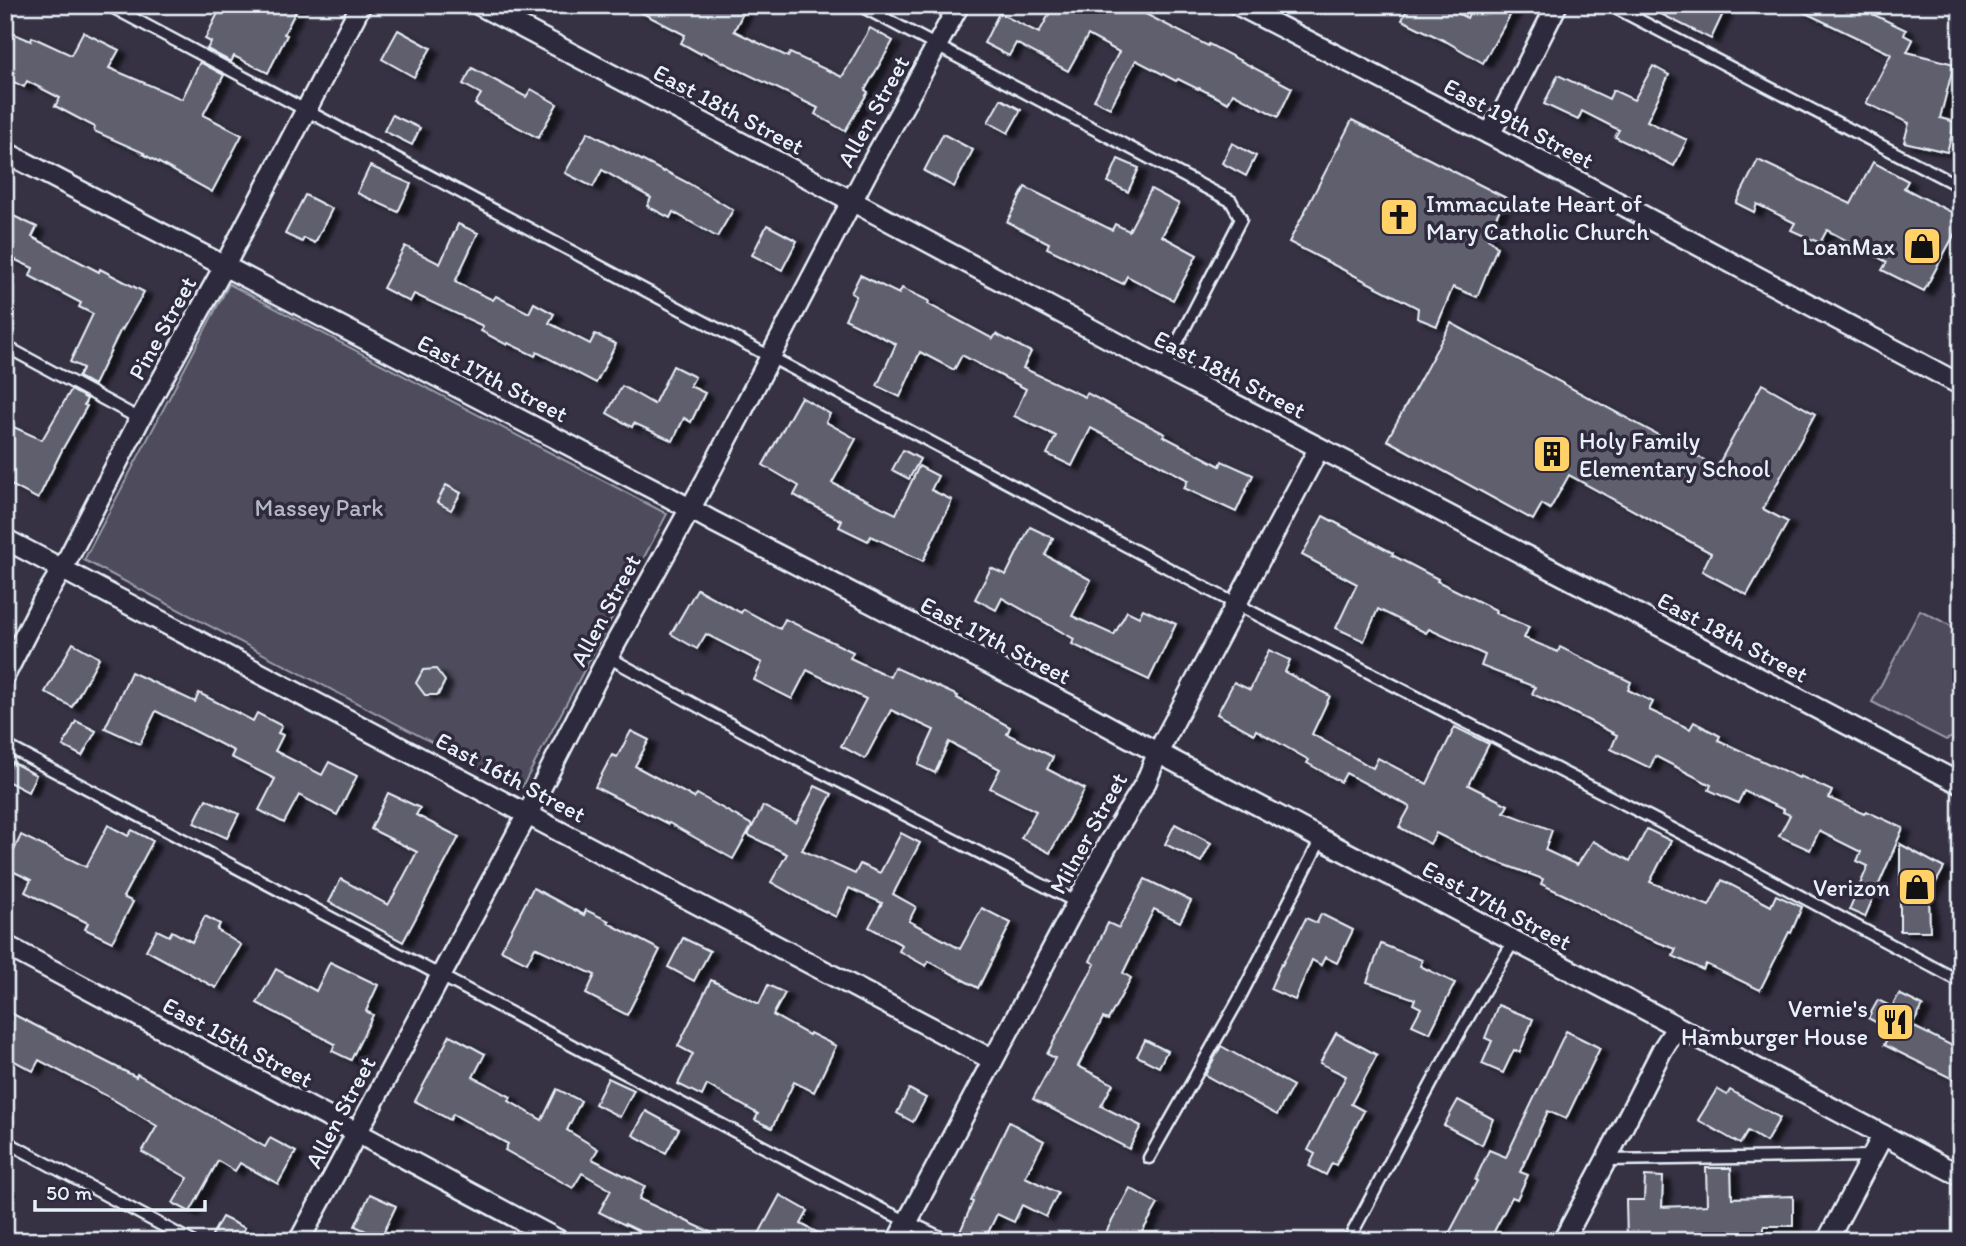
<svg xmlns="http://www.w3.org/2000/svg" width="1966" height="1246" viewBox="0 0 1966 1246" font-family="Itim,sans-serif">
	<defs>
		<filter id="shadow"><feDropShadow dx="8" dy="4.5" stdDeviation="2" flood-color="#0009"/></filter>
	</defs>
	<rect width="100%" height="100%" fill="#363244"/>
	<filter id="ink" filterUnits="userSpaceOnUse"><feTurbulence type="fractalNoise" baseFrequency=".0143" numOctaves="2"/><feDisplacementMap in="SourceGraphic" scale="14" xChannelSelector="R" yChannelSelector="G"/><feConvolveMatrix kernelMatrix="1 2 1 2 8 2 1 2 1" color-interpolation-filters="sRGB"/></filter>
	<g filter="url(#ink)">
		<g fill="#4d4b5c" stroke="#9a9eaa" stroke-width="2">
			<path d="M229 284 667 514 521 789 84 560Z"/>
			<path d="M1920 610 1955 628H1961V733L1946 740 1872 702Z"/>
		</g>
		<g fill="#605e6e" stroke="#e8f1f8" stroke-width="2" filter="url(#shadow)">
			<path d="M222 5H299L284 34 287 35 268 73 234 56 231 62 207 49 211 42 205 39Z"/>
			<path d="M627 5H747L734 31 788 57 790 53 842 77 870 28 893 41 865 90 868 92 845 131 815 114 818 108 702 52 701 54 681 43 685 35Z"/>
			<path d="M1054 5H1128L1208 46 1209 44 1292 88 1278 117 1233 93 1228 103 1199 88 1198 89 1178 79 1176 81 1136 60 1110 108 1094 100 1119 52 1088 35 1068 71 1016 43 1009 56 984 43 999 13 1039 33Z"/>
			<path d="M1409 5H1440L1467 18 1474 5H1516L1483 63 1447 42 1402 20Z"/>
			<path d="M1643 5H1727L1711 39Z"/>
			<path d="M1789 5H1868L1866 11 1906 30 1904 35 1913 40 1907 52 1954 64 1940 118 1955 122 1947 152 1904 142 1909 123 1866 103 1891 54Z"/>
			<path d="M5 30 31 41 32 37 71 55 83 32 119 50 109 68 182 99 200 62 224 75 203 115 242 135 212 192 143 154 144 153 94 131 95 127 55 106 60 98 27 81 24 87 5 78Z"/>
			<path d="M398 30 431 48 414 77 382 59Z"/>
			<path d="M1653 66 1669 75 1647 121 1687 140 1674 166 1615 137 1619 130 1582 111 1578 120 1544 104 1558 75 1609 99 1613 90 1634 100Z"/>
			<path d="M472 68 526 97 531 89 557 104 538 138 475 104 481 94 463 84Z"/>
			<path d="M1001 99 1021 110 1008 133 988 122Z"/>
			<path d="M392 115 420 128 412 145 384 131Z"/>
			<path d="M1352 120 1506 198 1486 236 1497 247 1477 297 1453 287 1437 326 1417 318 1418 308 1289 242Z"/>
			<path d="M588 132 664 172 665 171 688 183 733 210 717 237 673 212 670 218 647 206 651 198 602 170 593 187 565 173Z"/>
			<path d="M943 134 973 150 954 187 924 171Z"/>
			<path d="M1232 143 1256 156 1246 176 1222 163Z"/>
			<path d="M1118 159 1139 168 1128 192 1108 182Z"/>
			<path d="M1758 160 1851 204 1873 162 1908 181 1904 188 1961 217V222L1924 291 1882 270 1887 262 1827 230 1820 243 1791 230 1795 223 1757 204 1754 212 1736 203Z"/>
			<path d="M370 166 411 184 398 212 357 193Z"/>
			<path d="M1025 187 1112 230 1115 224 1129 231 1151 189 1179 204 1162 236 1197 255 1173 300 1127 276 1123 284 1047 248 1049 243 1007 222Z"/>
			<path d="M305 195 332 209 315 243 304 238 302 242 285 234Z"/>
			<path d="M5 212 37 227 32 237 99 272 100 269 144 292 122 330 121 329 94 385 78 377 83 368 70 362 93 314 79 307 81 303 30 276 33 268 5 255Z"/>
			<path d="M458 224 478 233 455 282 493 300 496 296 529 313 534 303 554 314 549 323 590 344 595 334 616 344 596 383 537 352 535 356 508 343 507 345 481 331 483 326 414 294 410 302 383 288 405 246 440 264Z"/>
			<path d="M767 225 797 241 782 270 752 255Z"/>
			<path d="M860 275 899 294 902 288 929 301 928 304 993 339 996 334 1031 352 1023 368 1085 397 1087 393 1165 434 1163 436 1220 466 1222 461 1253 475 1236 512 1184 488 1188 480 1091 428 1072 466 1047 454 1056 436 1014 416 1026 389 962 355 954 370 920 352 900 397 877 386 896 344 845 319 856 296 851 293Z"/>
			<path d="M1451 323 1717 467 1762 384 1815 414 1763 509 1788 522 1747 595 1702 571 1711 553 1569 475 1550 509 1542 504 1533 520 1387 440Z"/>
			<path d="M673 366 695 377 690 386 705 393 691 422 684 418 673 441 634 423 632 427 607 413 622 386 654 404Z"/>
			<path d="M71 390 87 399 84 405 87 406 62 450 38 499 5 482V423L42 440Z"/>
			<path d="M801 397 830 414 826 422 856 439 832 483 896 514 919 466 938 476 931 490 952 500 923 561 871 536 868 541 839 527 842 521 794 495 799 486 763 465Z"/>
			<path d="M903 450 920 459 909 479 892 470Z"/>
			<path d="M446 485 461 493 451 510 437 502Z"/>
			<path d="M1323 516 1393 553 1392 555 1438 579 1437 581 1496 610 1495 613 1529 627 1524 638 1558 652 1560 647 1631 682 1628 690 1653 702 1649 710 1690 729 1694 722 1720 736 1718 740 1799 778 1800 776 1832 791 1829 798 1864 814 1866 811 1903 828 1865 917 1849 910 1868 866 1857 861 1861 852 1819 831 1810 850 1779 836 1790 815 1783 812 1784 810 1744 791 1738 803 1709 790 1711 785 1655 756 1650 768 1611 749 1617 735 1560 706 1532 694 1535 687 1481 666 1485 655 1429 629 1426 633 1378 609 1364 641 1336 628 1357 584 1302 555Z"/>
			<path d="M1030 527 1053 538 1045 555 1091 580 1072 616 1114 635 1127 611 1139 617 1143 609 1176 624 1149 680 1072 644 1074 639 1002 598 996 610 975 599 991 568 1006 575Z"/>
			<path d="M697 589 741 613 743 609 780 629 785 619 853 652 850 658 890 677 894 667 958 696 957 698 1010 727 1007 734 1053 757 1047 769 1085 789 1050 853 1021 838 1036 811 990 788 1000 769 949 742 935 773 918 765 934 730 891 710 865 759 841 746 866 699 807 670 792 699 754 680 762 663 706 634 697 649 671 634Z"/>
			<path d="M73 643 99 658 72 707 45 692Z"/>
			<path d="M1269 650 1290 660 1285 672 1330 696 1312 734 1373 768 1378 758 1427 784 1455 727 1489 744 1468 785 1508 805 1504 812 1552 830 1545 850 1577 865 1593 841 1630 861 1647 829 1671 841 1650 882 1709 906 1722 880 1771 906 1776 895 1802 907 1791 933 1789 932 1760 990 1706 964 1703 970 1673 956 1676 949 1636 934 1571 898 1541 884 1543 879 1484 857 1436 833 1430 844 1399 827 1410 807 1346 773 1341 782 1307 763 1309 760 1256 730 1254 734 1217 714 1234 682 1250 690Z"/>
			<path d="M436 669 445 681 438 695H425L416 683 423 670Z"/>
			<path d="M131 672 195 702 199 693 253 721 257 713 282 726 278 733 283 735 275 751 322 775 329 762 357 776 337 815 299 795 284 823 259 810 275 779 231 757 234 751 156 711 140 744 105 728Z"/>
			<path d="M76 721 96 731 82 756 63 746Z"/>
			<path d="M631 731 649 740 635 766 694 798 697 794 752 825 733 859 669 823 668 824 595 787 612 755 617 757Z"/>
			<path d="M12 762 36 775 28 792 5 780V775Z"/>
			<path d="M815 786 832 794 802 850 855 874 860 864 880 873 901 833 920 843 893 894 916 907 909 921 960 949 982 908 1011 923 978 988 929 961 926 966 899 951 902 945 869 927 882 903 849 888 836 917 812 905 771 882 787 854 748 835 763 806 796 823Z"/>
			<path d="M388 793 420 808 416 815 459 837 403 942 329 902 341 879 388 905 394 895 417 852 371 829Z"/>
			<path d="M206 799 239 814 227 838 194 823Z"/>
			<path d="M1175 824 1211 843 1201 862 1165 844Z"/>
			<path d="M108 825 128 836 132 830 153 841 123 897 133 902 112 942 85 929 88 923 25 892 31 880 6 868 21 835 86 867Z"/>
			<path d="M1900 844 1944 868 1929 895 1930 931H1900Z"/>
			<path d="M1145 879 1191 901 1180 922 1154 909 1123 973 1131 978 1108 1020 1103 1018 1078 1066 1113 1084 1101 1106 1141 1126 1129 1149 1033 1099 1055 1058 1047 1054 1095 964 1090 961 1108 923 1119 928Z"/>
			<path d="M533 888 584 915 586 910 609 921 608 923 660 950 627 1015 586 994 595 975 535 947 527 963 501 950Z"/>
			<path d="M1321 914 1353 930 1337 963 1325 957 1321 965 1312 960 1295 1000 1270 989 1281 964 1282 965 1306 918 1317 923Z"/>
			<path d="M205 916 220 924 217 930 241 945 216 988 146 950 157 930 169 936 172 931 192 942Z"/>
			<path d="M683 938 710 951 694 981 668 967Z"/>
			<path d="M1381 944 1422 960 1420 966 1455 983 1430 1033 1412 1025 1421 1008 1413 1004 1415 999 1367 982Z"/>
			<path d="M330 962 378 985 366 1011 373 1015 351 1060 332 1051 335 1044 257 1003 276 969 316 991Z"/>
			<path d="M711 980 759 1004 768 985 785 993 773 1015 809 1035 810 1033 836 1046 814 1092 794 1082 772 1128 755 1120 758 1114 707 1085 702 1096 678 1084 693 1054 678 1046Z"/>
			<path d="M1899 994 1923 1006 1912 1026 1961 1050V1083L1884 1045 1891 1030 1868 1018 1878 1000 1892 1007Z"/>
			<path d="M1498 1005 1533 1019 1520 1052 1514 1050 1503 1073 1482 1064 1492 1041 1485 1038Z"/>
			<path d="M5 1010 136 1077 137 1074 265 1147 270 1138 296 1152 278 1184 240 1163 235 1171 218 1161 190 1212 173 1203 188 1178 142 1152 157 1126 109 1097 39 1060 33 1071 5 1056Z"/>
			<path d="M1566 1031 1600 1048 1566 1119 1548 1111 1520 1172 1528 1175 1517 1199 1512 1197 1489 1241H1445L1477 1181 1475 1180 1489 1150 1506 1157Z"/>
			<path d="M1336 1033 1377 1055 1351 1104 1364 1111 1336 1165 1332 1163 1326 1175 1309 1166 1315 1154 1308 1150 1346 1076 1320 1063Z"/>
			<path d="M450 1035 485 1054 473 1077 511 1097 509 1101 542 1120 557 1089 581 1101 567 1130 598 1149 592 1159 645 1186 639 1199 729 1241H660L625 1224V1225L599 1212 611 1190 582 1173 573 1188 505 1150 508 1144 453 1114 450 1120 415 1101Z"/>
			<path d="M1145 1040 1167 1051 1159 1067 1137 1056Z"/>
			<path d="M1221 1046 1293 1086 1277 1115 1205 1075Z"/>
			<path d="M608 1078 634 1090 620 1117 595 1104Z"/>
			<path d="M909 1089 926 1098 913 1122 897 1113Z"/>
			<path d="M1717 1089 1727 1095 1730 1090 1780 1118 1766 1142 1748 1131 1740 1144 1698 1120Z"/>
			<path d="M1458 1100 1493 1119 1482 1145 1444 1125Z"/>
			<path d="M646 1111 679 1129 666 1153 633 1135Z"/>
			<path d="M1009 1122 1044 1141 1025 1177 1058 1193 1046 1217 1022 1205 1014 1222 997 1214 984 1241H956L973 1202 971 1201Z"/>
			<path d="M1706 1168H1731L1732 1198 1793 1196V1226H1764V1235L1716 1236V1241H1627L1626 1200H1644L1645 1176 1663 1177 1662 1207 1707 1205Z"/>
			<path d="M1130 1188 1158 1204 1137 1241H1101Z"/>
			<path d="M370 1194 396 1206 381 1238 355 1226Z"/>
			<path d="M780 1195 808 1211 801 1224 833 1241H755Z"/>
			<path d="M222 1217 245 1228 238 1241H222L212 1235Z"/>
		</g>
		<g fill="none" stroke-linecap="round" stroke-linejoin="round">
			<g stroke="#e8f1f8" stroke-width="15">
				<g id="lane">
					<path d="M108 5 1213 592 1733 860 1961 982"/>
					<path d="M859 5 1231 201 1241 219 1164 368"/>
					<path d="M1610 5 1961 187"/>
					<path d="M5 346 140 419"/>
					<path d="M608 657 774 748 1078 903"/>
					<path d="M5 745 881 1209 949 1241"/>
					<path d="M5 1141 191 1241"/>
					<path d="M1149 1158 1238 1001 1321 839"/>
					<path d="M1606 1160 1872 1156"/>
					<path d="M1348 1241C1402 1140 1453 1038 1514 941"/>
				</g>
			</g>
			<g stroke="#e8f1f8" stroke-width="24">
				<g id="street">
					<path d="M479 5 852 201 1164 368 1347 462 1961 784"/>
					<path d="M1238 5 1489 134 1961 385"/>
					<path d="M1489 134 1504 110 1557 5"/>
					<path d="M5 152 667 496 714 522 1079 710C1159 755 1241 795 1321 839L1961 1176"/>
					<path d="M5 539 993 1060"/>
					<path d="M5 675 42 602 63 568 140 419 224 267 361 5"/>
					<path d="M5 945 560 1241"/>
					<path d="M299 1241 528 813 608 657 706 480 866 174 959 5"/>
					<path d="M897 1241 1108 844 1146 782 1158 752 1319 448"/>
					<path d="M1563 1241 1606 1160 1662 1050 1677 1027"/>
					<path d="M1827 1241 1883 1135"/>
				</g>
			</g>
			<use href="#lane" stroke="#2f2a3d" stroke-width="10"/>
			<use href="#street" stroke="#2f2a3d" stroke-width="19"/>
		</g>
	</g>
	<defs>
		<g id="church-square" transform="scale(2.0125)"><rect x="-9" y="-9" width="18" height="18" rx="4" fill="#ffd166" stroke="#2f2a3d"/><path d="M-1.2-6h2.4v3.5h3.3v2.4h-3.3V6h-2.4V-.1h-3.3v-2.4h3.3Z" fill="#111"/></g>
		<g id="shop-square" transform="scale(2.0125)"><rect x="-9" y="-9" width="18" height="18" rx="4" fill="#ffd166" stroke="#2f2a3d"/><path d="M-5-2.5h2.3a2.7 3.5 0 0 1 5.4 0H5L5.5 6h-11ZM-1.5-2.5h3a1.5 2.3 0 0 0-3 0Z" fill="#111"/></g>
		<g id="building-square" transform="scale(2.0125)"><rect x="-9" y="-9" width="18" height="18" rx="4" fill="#ffd166" stroke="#2f2a3d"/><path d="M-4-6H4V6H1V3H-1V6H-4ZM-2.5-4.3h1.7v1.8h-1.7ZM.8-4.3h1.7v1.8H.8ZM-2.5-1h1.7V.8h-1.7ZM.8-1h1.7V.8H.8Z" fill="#111"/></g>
		<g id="restaurant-square" transform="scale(2.0125)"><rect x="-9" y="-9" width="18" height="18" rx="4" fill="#ffd166" stroke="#2f2a3d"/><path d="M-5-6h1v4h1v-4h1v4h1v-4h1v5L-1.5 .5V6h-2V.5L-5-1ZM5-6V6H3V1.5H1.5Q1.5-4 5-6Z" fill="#111"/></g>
	</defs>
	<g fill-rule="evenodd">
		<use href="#church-square" x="1399" y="217"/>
		<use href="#shop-square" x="1922" y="246"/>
		<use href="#building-square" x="1552" y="454"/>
		<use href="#shop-square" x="1917" y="887"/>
		<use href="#restaurant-square" x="1895" y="1022"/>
	</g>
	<g text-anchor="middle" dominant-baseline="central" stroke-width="7" stroke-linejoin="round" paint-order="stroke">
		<g font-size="24" fill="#e8f1f8" stroke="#2f2a3d">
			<text transform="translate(729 109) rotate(28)">East 18th Street</text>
			<text transform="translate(873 111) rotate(-61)">Allen Street</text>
			<text transform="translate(1519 123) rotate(28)">East 19th Street</text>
			<text transform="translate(162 328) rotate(-61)">Pine Street</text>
			<text transform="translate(1230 374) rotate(27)">East 18th Street</text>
			<text transform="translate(493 378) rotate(27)">East 17th Street</text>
			<text transform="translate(605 610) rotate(-62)">Allen Street</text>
			<text transform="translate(1733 637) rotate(28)">East 18th Street</text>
			<text transform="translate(996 640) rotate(27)">East 17th Street</text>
			<text transform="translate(511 777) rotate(28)">East 16th Street</text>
			<text transform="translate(1088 833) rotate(-61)">Milner Street</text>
			<text transform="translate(1497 905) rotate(28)">East 17th Street</text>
			<text transform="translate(238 1042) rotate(28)">East 15th Street</text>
			<text transform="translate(340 1112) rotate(-62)">Allen Street</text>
		</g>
		<g font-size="24" fill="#e8f1f8" stroke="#2f2a3d" text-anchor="end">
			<text x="1426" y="203" text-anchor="start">Immaculate Heart of<tspan x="1426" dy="28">Mary Catholic Church</tspan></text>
			<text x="1895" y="246">LoanMax</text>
			<text x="1579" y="440" text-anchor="start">Holy Family<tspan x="1579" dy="28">Elementary School</tspan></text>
			<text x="1890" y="887">Verizon</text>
			<text x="1868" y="1008">Vernie's<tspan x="1868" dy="28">Hamburger House</tspan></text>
		</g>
		<g font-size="24" fill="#b2b7c1" stroke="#2f2a3d">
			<text x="319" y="507">Massey Park</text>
		</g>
	</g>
	<rect width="1966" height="1246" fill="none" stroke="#2f2a3d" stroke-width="28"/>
	<rect x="14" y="14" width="1938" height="1218" fill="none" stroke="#e8f1f8" stroke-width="2.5" filter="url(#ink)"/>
	<path d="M35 1200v10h170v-10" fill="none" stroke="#e8f1f8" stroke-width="3.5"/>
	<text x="46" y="1200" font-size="21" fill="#e8f1f8" stroke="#2f2a3d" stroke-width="5" paint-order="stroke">50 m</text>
</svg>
